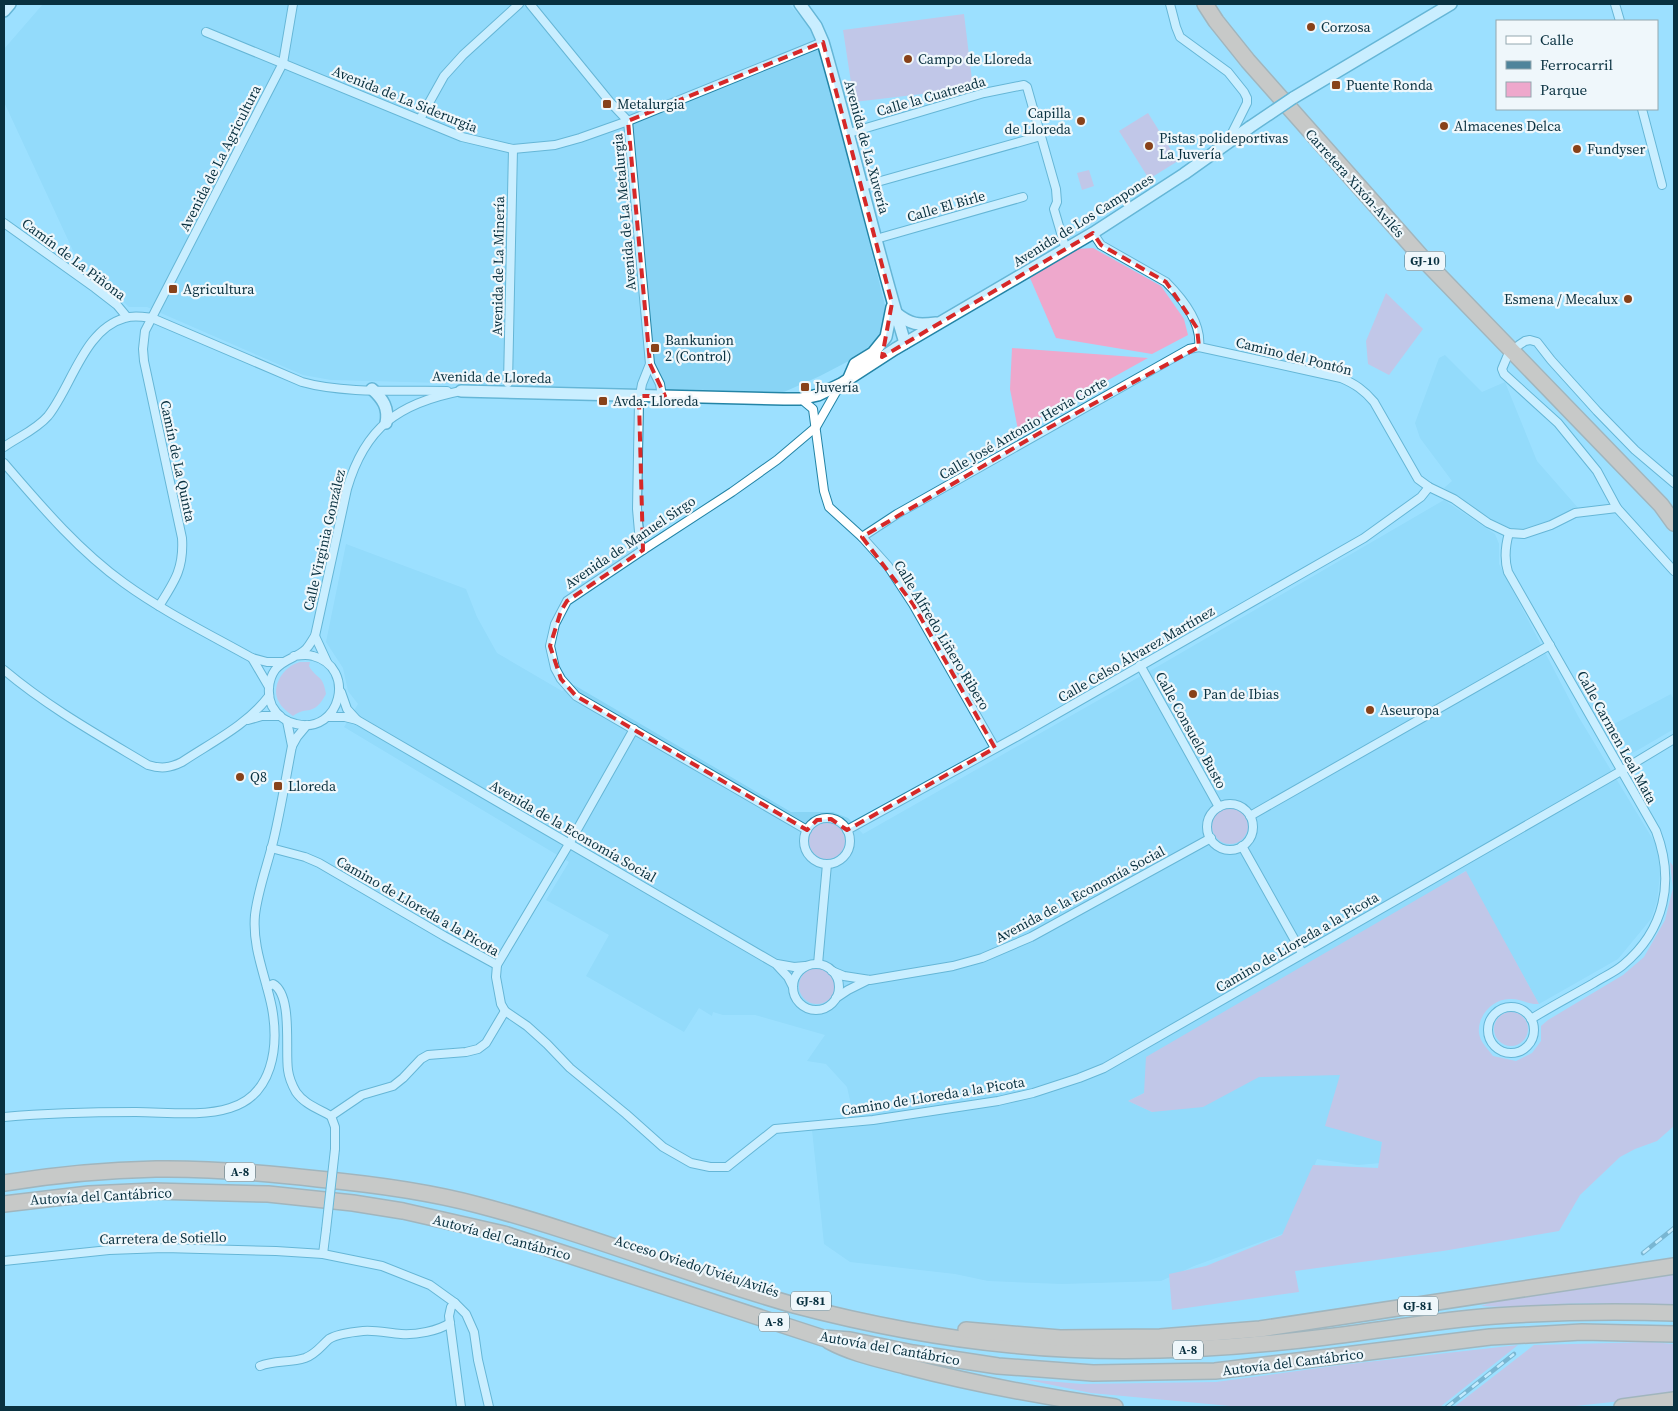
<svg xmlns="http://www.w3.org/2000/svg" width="1678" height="1411" viewBox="0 0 1678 1411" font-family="'Source Serif 4',serif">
	<rect width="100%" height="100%" fill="#9ce0ff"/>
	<g fill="#88d4f5">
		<path d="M43 4H789L817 35 885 305 883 335 864 353 820 376 784 392 331 380 303 375 147 307H129L76 257 4 102V49Z"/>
		<path d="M1445 355 1482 392 1505 382 1537 461 1579 509 1544 526 1524 531 1512 529 1491 519 1444 488 1452 481 1420 438 1415 423 1439 358Z"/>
		<path d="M1444 500 1495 534 1499 544V564L1578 716 1657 846 1660 874 1657 901 1651 919 1618 959 1539 1004 1465 871 1144 1093 1128 1101 1126 1100 1152 1112 1262 1070 1342 1072 1382 1136 1381 1163 1358 1165 1317 1159 1288 1232 1194 1266 1161 1281 1062 1284 988 1281 955 1274 850 1262 824 1244 812 1130 856 1127 847 1087 826 1064 807 1061 825 1035 755 1015H723L713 1012 712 1016 699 1008 684 1032 586 976 609 935 546 900 569 862 344 727 358 704 348 691 343 668 326 642 346 544 466 589 477 617 497 653 562 691 574 685 791 812H833L848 818 863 834 1162 664Z"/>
		<path d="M1671 694 1674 700V729L1631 754 1614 724Z"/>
	</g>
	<g fill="#eea8cc">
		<path d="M964 14 973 88 854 102 843 30Z"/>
		<path d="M1148 113 1178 161 1149 179 1119 131Z"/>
		<path d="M1089 170 1094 186 1082 190 1077 173Z"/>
		<path d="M1093 248 1161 286 1184 319 1188 335 1152 354 1056 338 1030 278 1076 249Z"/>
		<path d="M1386 293 1423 329 1389 375 1368 364 1366 341Z"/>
		<path d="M1012 348 1148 358 1018 430 1010 389Z"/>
		<path d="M300 662H310L309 666C317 680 323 674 326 694 313 718 307 705 293 716 288 712 282 708 279 702 270 686 284 666 300 662Z"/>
		<circle cx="1230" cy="826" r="18"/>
		<circle cx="827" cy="841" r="18"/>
		<path d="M1670 862 1674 867V1126L1657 1141 1635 1149 1620 1157 1580 1195 1559 1231 1443 1251 1295 1271 1299 1292 1172 1310 1169 1274 1206 1266 1282 1235 1313 1165 1378 1168 1382 1142 1325 1126 1340 1075 1259 1077 1203 1107 1152 1112 1128 1101 1144 1093 1146 1057 1466 871 1539 1004C1528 1005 1521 998 1509 999 1493 999 1477 1016 1479 1033 1480 1042 1488 1049 1493 1056L1516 1061 1532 1053 1541 1041V1026L1548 1020 1623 975 1644 957 1665 920 1673 888Z"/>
		<circle cx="817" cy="986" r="18"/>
		<circle cx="1511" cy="1029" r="17"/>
		<path d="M1674 1273V1306C1636 1304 1597 1302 1558 1304 1532 1305 1507 1308 1481 1306L1503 1298Z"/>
		<path d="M1649 1342 1674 1344V1394L1659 1397 1566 1407H1454L1534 1345Z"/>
		<path d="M1518 1345 1440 1407H1241L1091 1393 1023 1379 1082 1384 1216 1382 1341 1365Z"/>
	</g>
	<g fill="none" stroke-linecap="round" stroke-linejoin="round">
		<g stroke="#2384a6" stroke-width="10">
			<g id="street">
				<path d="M530 4 610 102 628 121 650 364 642 384 639 401 637 509 640 543 643 550"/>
				<path d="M1170 4 1176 27 1180 37 1228 72 1244 92 1247 98V103L1228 141"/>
				<path d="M1615 4 1620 21"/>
				<path d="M206 32 462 137 513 149 555 145 580 138 628 121 823 42"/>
				<path d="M1642 109 1662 185"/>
				<path d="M420 119 444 76 463 55 519 4"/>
				<path d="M849 133 984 93 1024 85 1027 87 1056 189 1057 202 1054 209 1066 250"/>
				<path d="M863 186 1041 136"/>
				<path d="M4 223 95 288 117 305 127 317"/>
				<path d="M1093 233 1101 245 1166 282C1182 298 1202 323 1199 347L1341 378C1355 384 1364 390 1374 402L1418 479 1429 487 1454 499 1488 523 1509 533 1524 534 1551 525 1575 513 1617 508"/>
				<path d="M876 239 1023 197"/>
				<path d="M1519 345 1525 341 1530 340 1537 342 1551 360 1597 411 1635 450 1674 483"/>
				<path d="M1507 357 1502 369 1504 374 1558 423 1597 471 1617 508 1674 571"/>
				<path d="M650 364 660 384 662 396"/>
				<path d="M508 383 513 149"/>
				<path d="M801 399 813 409 824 491 829 507 862 537 888 566 913 604 995 748"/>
				<path d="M4 447C18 437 36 430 48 416 72 386 84 329 125 318 134 315 144 317 152 318L302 382C344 394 403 390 447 391"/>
				<path d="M4 463C41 506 78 550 124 583 164 612 209 634 252 658L267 662H282"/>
				<path d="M1509 533C1505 547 1504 559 1508 572L1656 831C1675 881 1665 930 1623 965 1615 972 1603 977 1594 983 1573 995 1552 1006 1531 1019"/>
				<path d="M862 537 897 514 1189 349 1199 347"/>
				<path d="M159 606C175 581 184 568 182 538L144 361 143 349 145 331 283 63 293 4"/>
				<path d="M315 636 327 662"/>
				<path d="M294 656C301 655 307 654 313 656 357 667 341 735 296 724 286 722 277 715 272 706 267 695 268 680 275 670 283 659 297 658 306 649 310 645 312 640 315 636L347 489C365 427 399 403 461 391"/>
				<path d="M252 658 269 687"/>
				<path d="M1140 665 1219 807"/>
				<path d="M4 670C48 707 98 735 148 765 161 769 170 768 182 762 212 742 247 725 269 696"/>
				<path d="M341 692 347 709 357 720"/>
				<path d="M328 717H345L357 720 776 964 788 977 793 987"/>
				<path d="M248 720 262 716H280"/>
				<path d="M287 721 292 746"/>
				<path d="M634 729 569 844 497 965 496 977 501 1004 505 1011 527 1026 547 1044 570 1068 626 1114 663 1147 691 1163 710 1167H727L775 1129 873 1120 998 1101 1033 1093 1079 1078 1104 1068 1621 771 1674 739"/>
				<circle cx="1230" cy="827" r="23"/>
				<path d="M1250 816 1550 645"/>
				<circle cx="827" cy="841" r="23"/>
				<path d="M807 830 576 696 561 679 555 668 550 646 555 624 567 601 643 550 732 492 777 460 816 427 840 385"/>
				<path d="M847 830 1018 736 1364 538 1421 497 1429 487"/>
				<path d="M1242 846 1302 953"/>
				<path d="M271 848 305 857 319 863 444 936 497 965"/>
				<path d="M777 964 794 967 805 966"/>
				<path d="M818 964 827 864"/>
				<circle cx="816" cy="987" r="23"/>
				<path d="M832 971 844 976 870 980 953 966 982 958 1031 937 1211 838"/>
				<path d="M267 987 273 984C293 995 285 1050 288 1070 289 1078 292 1085 296 1092 304 1104 319 1109 331 1116L335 1127V1149"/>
				<path d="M836 998 848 990 868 980"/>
				<circle cx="1511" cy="1030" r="23"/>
				<path d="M331 1116 362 1095 393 1086 403 1078 421 1059 428 1055 466 1052 478 1049 486 1043 505 1011"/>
				<path d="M4 1117C48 1113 92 1112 136 1112 165 1112 202 1117 230 1108 273 1095 279 1047 272 1008 266 977 252 948 255 915 258 889 268 864 274 838 281 808 286 777 292 746L297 737 307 725"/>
				<path d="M323 1254 326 1230"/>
				<path d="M4 1261 109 1250 164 1248 276 1251 323 1254 382 1266 430 1285 455 1303 466 1314 474 1332 478 1360 489 1407"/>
				<path d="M455 1303 451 1307 449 1316 461 1407"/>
				<path d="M260 1366C274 1360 290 1363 305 1358 316 1354 321 1346 329 1339 337 1334 353 1332 363 1331 376 1330 388 1333 401 1334 416 1335 438 1331 450 1323"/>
			</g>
		</g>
		<g stroke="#2384a6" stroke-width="14">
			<g id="secondary">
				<path d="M800 4 816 26 823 42C852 142 875 244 905 343"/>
				<path d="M4 11 10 4"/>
				<path d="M1293 98 1451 4"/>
				<path d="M896 313C911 325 918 325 936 323"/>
				<path d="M849 378 855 364 873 353 886 337 892 307"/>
				<path d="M372 389C383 399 389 408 386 423"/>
				<path d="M461 391 784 399H800L818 395 841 384 895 349 1093 233 1184 174 1250 127"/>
			</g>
		</g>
		<g stroke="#a6826e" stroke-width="18">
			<g id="highway">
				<path d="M1205 4 1216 21 1248 61 1426 262 1661 505 1674 523"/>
				<path d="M4 1183C54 1175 105 1170 156 1169 211 1168 264 1173 318 1179 371 1184 426 1191 478 1205 585 1233 688 1275 794 1305 866 1324 939 1338 1012 1345 1117 1356 1222 1350 1326 1337 1383 1330 1439 1320 1495 1316 1555 1312 1615 1311 1674 1313"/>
				<path d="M4 1204 89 1194 153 1191 268 1194 353 1203 403 1211 504 1234 823 1338 850 1340 913 1353 998 1366 1093 1373 1215 1371 1490 1337 1582 1332 1674 1334"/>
				<path d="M966 1330 1060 1338 1160 1337 1260 1329 1674 1266"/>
				<path d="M829 1341C853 1354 879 1359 905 1366 974 1384 1045 1397 1115 1407"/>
				<path d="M1622 1407 1674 1400"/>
			</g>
		</g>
		<use href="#street" stroke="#fff" stroke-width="8"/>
		<use href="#secondary" stroke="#fff" stroke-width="11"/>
		<use href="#highway" stroke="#fbad86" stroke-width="15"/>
		<g stroke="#4f849b" stroke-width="4.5">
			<g id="rail">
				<path d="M1643 1253 1674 1228"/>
				<path d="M1447 1407 1514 1354"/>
			</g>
		</g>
		<use href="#rail" stroke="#eff7fb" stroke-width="2.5" stroke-dasharray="8" stroke-linecap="butt"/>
		<g stroke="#2384a6" stroke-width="10" stroke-linecap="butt">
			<path id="street-bridge" d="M326 1230 335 1149"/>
		</g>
		<g stroke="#2384a6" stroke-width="14" stroke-linecap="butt">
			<path id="secondary-bridge" d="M1250 127 1293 98"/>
		</g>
		<use href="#street-bridge" stroke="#fff" stroke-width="8"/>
		<use href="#secondary-bridge" stroke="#fff" stroke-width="11"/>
	</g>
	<path d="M0 0H1678V1411H0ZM823 42 892 303 882 357 1093 233 1101 245 1166 282 1197 328 1199 347 1043 431 862 537 913 604 995 748 847 830 831 819 817 820 807 830 576 696 561 679 550 646 561 611 567 601 643 550 639 401 640 396H665L650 364 628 121Z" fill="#9ce0ff" fill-opacity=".55" fill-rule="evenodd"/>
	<path fill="none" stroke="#d62828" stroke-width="4" stroke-dasharray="10 6" stroke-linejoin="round" d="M823 42 892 303 882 357 1093 233 1101 245 1166 282 1197 328 1199 347 1043 431 862 537 913 604 995 748 847 830 831 819 817 820 807 830 576 696 561 679 550 646 561 611 567 601 643 550 639 401 640 396H665L650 364 628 121Z"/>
	<g fill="#88421a" stroke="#eff7fb" stroke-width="2">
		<circle cx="1311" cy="27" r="5"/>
		<circle cx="908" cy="59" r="5"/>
		<rect x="1331" y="80" width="10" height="10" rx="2.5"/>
		<rect x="602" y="99" width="10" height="10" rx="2.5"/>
		<circle cx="1081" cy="121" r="5"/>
		<circle cx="1444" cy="126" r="5"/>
		<circle cx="1149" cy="146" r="5"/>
		<circle cx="1577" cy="149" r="5"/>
		<rect x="168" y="284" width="10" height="10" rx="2.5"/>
		<circle cx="1628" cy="299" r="5"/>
		<rect x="650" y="343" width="10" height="10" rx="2.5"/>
		<rect x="800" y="382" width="10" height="10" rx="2.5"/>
		<rect x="598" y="396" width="10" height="10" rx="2.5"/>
		<circle cx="1193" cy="694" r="5"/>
		<circle cx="1370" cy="710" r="5"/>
		<circle cx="240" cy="777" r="5"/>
		<rect x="273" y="781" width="10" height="10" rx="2.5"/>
	</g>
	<g text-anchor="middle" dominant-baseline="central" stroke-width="4.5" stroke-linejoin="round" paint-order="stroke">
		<g fill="#eff7fb" stroke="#4e6c78" stroke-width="1">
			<rect x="1405" y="251.5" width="40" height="19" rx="4"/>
			<rect x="225" y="1162.5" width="30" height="19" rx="4"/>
			<rect x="791" y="1291.5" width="40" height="19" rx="4"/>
			<rect x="1398" y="1296.5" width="40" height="19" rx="4"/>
			<rect x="759" y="1312.5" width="30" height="19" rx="4"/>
			<rect x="1173" y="1340.5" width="30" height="19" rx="4"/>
		</g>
		<g font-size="12" font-weight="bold" fill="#093140">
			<text x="1425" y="261">GJ-10</text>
			<text x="240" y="1172">A-8</text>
			<text x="811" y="1301">GJ-81</text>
			<text x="1418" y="1306">GJ-81</text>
			<text x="774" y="1322">A-8</text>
			<text x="1188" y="1350">A-8</text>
		</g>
		<g font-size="14" fill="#093140" stroke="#eff7fb" text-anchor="start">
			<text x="1321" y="27">Corzosa</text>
			<text x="918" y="59">Campo de Lloreda</text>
			<text x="1346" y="85">Puente Ronda</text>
			<text x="617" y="104">Metalurgia</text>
			<text x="1071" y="113" text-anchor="end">Capilla<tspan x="1071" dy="16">de Lloreda</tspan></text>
			<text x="1454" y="126">Almacenes Delca</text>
			<text x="1159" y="138">Pistas polideportivas<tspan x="1159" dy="16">La Juvería</tspan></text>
			<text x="1587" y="149">Fundyser</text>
			<text x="183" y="289">Agricultura</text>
			<text x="1618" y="299" text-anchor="end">Esmena / Mecalux</text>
			<text x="665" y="340">Bankunion<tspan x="665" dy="16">2 (Control)</tspan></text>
			<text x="815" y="387">Juvería</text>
			<text x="613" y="401">Avda. Lloreda</text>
			<text x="1203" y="694">Pan de Ibias</text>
			<text x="1380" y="710">Aseuropa</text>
			<text x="250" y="777">Q8</text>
			<text x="288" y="786">Lloreda</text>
		</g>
		<g font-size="14" fill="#093140" stroke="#eff7fb">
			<text transform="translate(931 96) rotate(-16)">Calle la Cuatreada</text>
			<text transform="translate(405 99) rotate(22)">Avenida de La Siderurgia</text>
			<text transform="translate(867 147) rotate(75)">Avenida de La Xuvería</text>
			<text transform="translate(220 158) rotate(-63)">Avenida de La Agricultura</text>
			<text transform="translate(1355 183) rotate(48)">Carretera Xixón-Avilés</text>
			<text transform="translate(946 206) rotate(-16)">Calle El Birle</text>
			<text transform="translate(624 212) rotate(-95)">Avenida de La Metalurgia</text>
			<text transform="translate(1083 220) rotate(-32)">Avenida de Los Campones</text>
			<text transform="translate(74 259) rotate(37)">Camín de La Piñona</text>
			<text transform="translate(498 266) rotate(-89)">Avenida de La Minería</text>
			<text transform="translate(1294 356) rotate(14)">Camino del Pontón</text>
			<text transform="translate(492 377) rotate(1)">Avenida de Lloreda</text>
			<text transform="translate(1023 428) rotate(-30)">Calle José Antonio Hevia Corte</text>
			<text transform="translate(178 461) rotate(78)">Camín de La Quinta</text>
			<text transform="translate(324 540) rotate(-77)">Calle Virginia González</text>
			<text transform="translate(630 542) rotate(-34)">Avenida de Manuel Sirgo</text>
			<text transform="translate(942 635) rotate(59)">Calle Alfredo Liñero Ribero</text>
			<text transform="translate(1136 654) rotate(-30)">Calle Celso Álvarez Martínez</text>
			<text transform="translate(1191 730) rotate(61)">Calle Consuelo Busto</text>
			<text transform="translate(1617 737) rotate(61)">Calle Carmen Leal Mata</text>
			<text transform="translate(573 831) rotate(30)">Avenida de la Economía Social</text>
			<text transform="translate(1080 894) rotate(-28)">Avenida de la Economía Social</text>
			<text transform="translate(418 906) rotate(30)">Camino de Lloreda a la Picota</text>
			<text transform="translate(1297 942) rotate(-30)">Camino de Lloreda a la Picota</text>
			<text transform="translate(933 1096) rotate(-9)">Camino de Lloreda a la Picota</text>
			<text transform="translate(101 1196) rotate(-3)">Autovía del Cantábrico</text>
			<text transform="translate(502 1237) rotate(15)">Autovía del Cantábrico</text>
			<text transform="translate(163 1238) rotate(-1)">Carretera de Sotiello</text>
			<text transform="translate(697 1266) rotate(18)">Acceso Oviedo/Uviéu/Avilés</text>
			<text transform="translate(890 1348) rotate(10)">Autovía del Cantábrico</text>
			<text transform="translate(1293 1362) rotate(-7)">Autovía del Cantábrico</text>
		</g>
	</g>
	<rect width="1678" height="1411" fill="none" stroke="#093140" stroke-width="10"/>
	<rect x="1496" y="20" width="162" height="90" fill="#eff7fb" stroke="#93a8b0"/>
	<rect x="1506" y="36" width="25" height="8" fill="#ffffff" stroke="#93a8b0"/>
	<text x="1540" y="45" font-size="15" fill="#093140">Calle</text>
	<rect x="1506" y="61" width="25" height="8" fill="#4f849b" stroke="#93a8b0"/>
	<text x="1540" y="70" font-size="15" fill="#093140">Ferrocarril</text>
	<rect x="1506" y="82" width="25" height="15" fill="#eea8cc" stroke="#93a8b0"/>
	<text x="1540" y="95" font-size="15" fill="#093140">Parque</text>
</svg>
